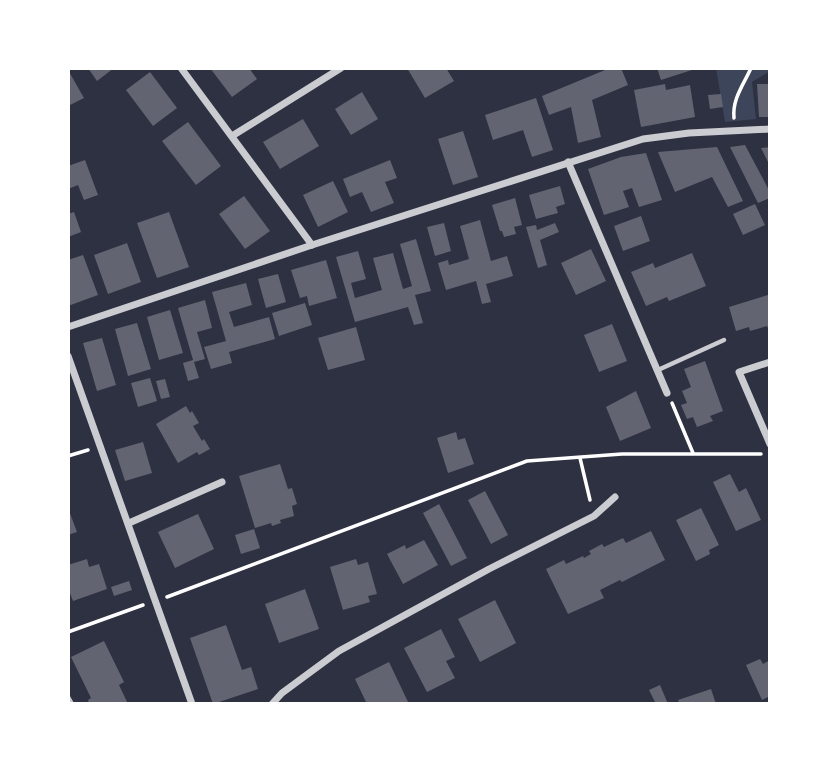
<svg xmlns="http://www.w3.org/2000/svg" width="838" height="772" viewBox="0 0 838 772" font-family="'Titillium Web',sans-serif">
	<rect width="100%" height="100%" fill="#2d3142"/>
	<path fill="#3c4559" d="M716 68H770V71L752 82 756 119 725 122Z"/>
	<g fill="#626471">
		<path d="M88 68H114L97 81Z"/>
		<path d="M210 68H249L257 79 232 97Z"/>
		<path d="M407 68H446L454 81 425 98Z"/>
		<path d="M610 68H621L628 85 592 100 601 137 578 143 571 107 549 115 542 96Z"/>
		<path d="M657 68H695V69L661 80Z"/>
		<path d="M68 70 84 98 68 106Z"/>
		<path d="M150 72 177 108 153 126 126 90Z"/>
		<path d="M665 84 666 90 690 85 695 117 641 127 634 90Z"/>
		<path d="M757 84H770V117H759Z"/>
		<path d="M362 92 378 119 351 135 335 109Z"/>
		<path d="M721 94 723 107 710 109 708 95Z"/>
		<path d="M536 98 553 150 532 157 523 130 493 140 485 115Z"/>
		<path d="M303 119 319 146 280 169 263 142Z"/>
		<path d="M188 122 221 166 196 185 162 141Z"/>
		<path d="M463 131 478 177 453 185 438 139Z"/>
		<path d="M745 145 770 192V198L758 203 730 147Z"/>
		<path d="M717 147 743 201 728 207 712 177 675 192 658 152Z"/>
		<path d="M770 147V166L761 148Z"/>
		<path d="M646 153 662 200 639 207 632 188 623 191 629 207 604 215 588 169 621 157Z"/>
		<path d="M85 160 98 195 84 200 78 185 68 189V166Z"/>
		<path d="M390 160 397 178 385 182 394 203 371 212 362 192 350 197 343 179Z"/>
		<path d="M333 181 348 212 318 227 303 195Z"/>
		<path d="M560 186 565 204 556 207 558 213 536 219 529 195Z"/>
		<path d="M244 196 270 231 245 249 219 214Z"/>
		<path d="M515 198 522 225 514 227 516 234 504 237 502 231H500L492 205Z"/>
		<path d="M755 204 765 225 743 235 733 214Z"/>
		<path d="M74 212 81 232 68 237V214Z"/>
		<path d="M169 212 189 267 157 278 137 223Z"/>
		<path d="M641 216 650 241 623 251 614 226Z"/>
		<path d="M480 220 491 261 507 256 513 276 486 284 491 302 482 304 476 281 446 290 438 263 448 260 449 265 469 259 460 226Z"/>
		<path d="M444 223 451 251 435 256 427 227Z"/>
		<path d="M555 223 559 232 540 240 547 265 538 268 526 227 536 225 537 230Z"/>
		<path d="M416 239 431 291 415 295 423 323 414 325 408 307 355 322 336 257 358 251 366 279 351 283 355 298 382 290 373 258 393 253 403 289 412 286 400 244Z"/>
		<path d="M127 243 141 282 108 294 94 255Z"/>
		<path d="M591 249 606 281 576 295 561 263Z"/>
		<path d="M692 253 706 286 669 301 667 297 646 306 631 272 653 263 655 268Z"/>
		<path d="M83 255 98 295 68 306V260Z"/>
		<path d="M326 260 337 298 309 306 307 296 300 298 291 270Z"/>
		<path d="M278 274 286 302 266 308 258 279Z"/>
		<path d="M246 283 252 305 229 312 234 327 269 317 275 339 229 352 232 363 211 369 204 347 226 341 212 292Z"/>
		<path d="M768 295 770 332 767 326 750 331 749 327 736 331 729 307Z"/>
		<path d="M205 300 212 328 197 332 205 359 194 362 199 378 188 381 183 363 193 360 178 308Z"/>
		<path d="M305 303 312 325 279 336 272 313Z"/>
		<path d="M170 310 183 353 159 360 147 317Z"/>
		<path d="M137 323 151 369 128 376 115 329Z"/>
		<path d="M612 324 627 361 599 372 584 335Z"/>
		<path d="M356 327 365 360 328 370 318 338Z"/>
		<path d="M102 338 116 385 97 391 83 343Z"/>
		<path d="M705 361 723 411 710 416 713 421 697 427 693 417 687 419 681 405 687 403 682 391 691 387 684 369Z"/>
		<path d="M150 378 157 401 138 407 131 383Z"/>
		<path d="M165 379 170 397 161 399 156 381Z"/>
		<path d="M636 391 651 428 620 441 606 407Z"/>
		<path d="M186 406 190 413 192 411 199 423 193 426 202 441 204 439 210 449 199 455 197 452 178 463 156 424Z"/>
		<path d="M456 432 458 440 465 438 474 464 448 473 437 438Z"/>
		<path d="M143 442 152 473 125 481 115 450Z"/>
		<path d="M280 464 288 489 292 488 297 504 292 506 294 516 280 520 281 523 272 526 271 523 255 528 239 476Z"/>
		<path d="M730 474 739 492 746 488 761 520 736 531 713 482Z"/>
		<path d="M485 491 508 535 491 544 468 500Z"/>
		<path d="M439 504 467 558 451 566 423 513Z"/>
		<path d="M68 508 77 532 68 535Z"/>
		<path d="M701 508 719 545 709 550 710 554 696 561 676 520Z"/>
		<path d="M198 514 214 549 175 568 158 532Z"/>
		<path d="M254 529 260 548 241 554 235 535Z"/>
		<path d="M651 531 665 560 622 582 620 580 600 590 604 598 568 614 546 569 564 560 566 564 583 556 584 558 591 554 589 551 602 544 604 547 623 538 626 543Z"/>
		<path d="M424 540 438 565 403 584 387 554 405 545 406 549Z"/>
		<path d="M87 559 89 567 99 564 107 589 73 601 68 588V565Z"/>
		<path d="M356 559 358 565 368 562 377 594 368 596 370 602 343 610 330 567Z"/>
		<path d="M129 581 132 590 114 596 111 587Z"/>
		<path d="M305 589 319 629 279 643 265 604Z"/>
		<path d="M495 600 516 643 480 662 458 619Z"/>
		<path d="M226 625 242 670 251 667 258 689 213 704 190 638Z"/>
		<path d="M441 629 455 657 446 661 455 678 427 692 404 648Z"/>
		<path d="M104 641 124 682 119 685 128 704H89L88 700 91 698 71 657Z"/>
		<path d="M760 659 763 664 770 660V696L762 700 746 665Z"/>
		<path d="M389 662 409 704H367L355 679Z"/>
		<path d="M660 685 668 704H656L649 690Z"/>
		<path d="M711 689 716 704H680L678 700Z"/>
	</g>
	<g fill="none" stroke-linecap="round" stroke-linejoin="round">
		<g stroke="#fff" stroke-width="3.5">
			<path d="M734 118C732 99 744 84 751 68"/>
			<path d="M672 403 693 453"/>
			<path d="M68 456 88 450"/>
			<path d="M580 458 590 500"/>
			<path d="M167 597 527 461 622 454H761"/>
			<path d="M68 632 143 605"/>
		</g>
		<g stroke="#caccd0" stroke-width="4.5">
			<path d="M658 370 724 340"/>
			<path d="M68 697 72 704"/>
		</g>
		<g stroke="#caccd0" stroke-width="7">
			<path d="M181 68 312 245"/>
			<path d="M232 136 341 68"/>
			<path d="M568 162 667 393"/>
			<path d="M68 327 312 245 643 139 689 133 770 129"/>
			<path d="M68 356 192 704"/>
			<path d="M770 362 739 372 770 444"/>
			<path d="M129 523 222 482"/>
			<path d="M272 704 282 693 339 651 489 569 594 516 615 497"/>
		</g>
	</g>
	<rect width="838" height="772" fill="none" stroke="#ffffff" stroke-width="140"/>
</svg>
